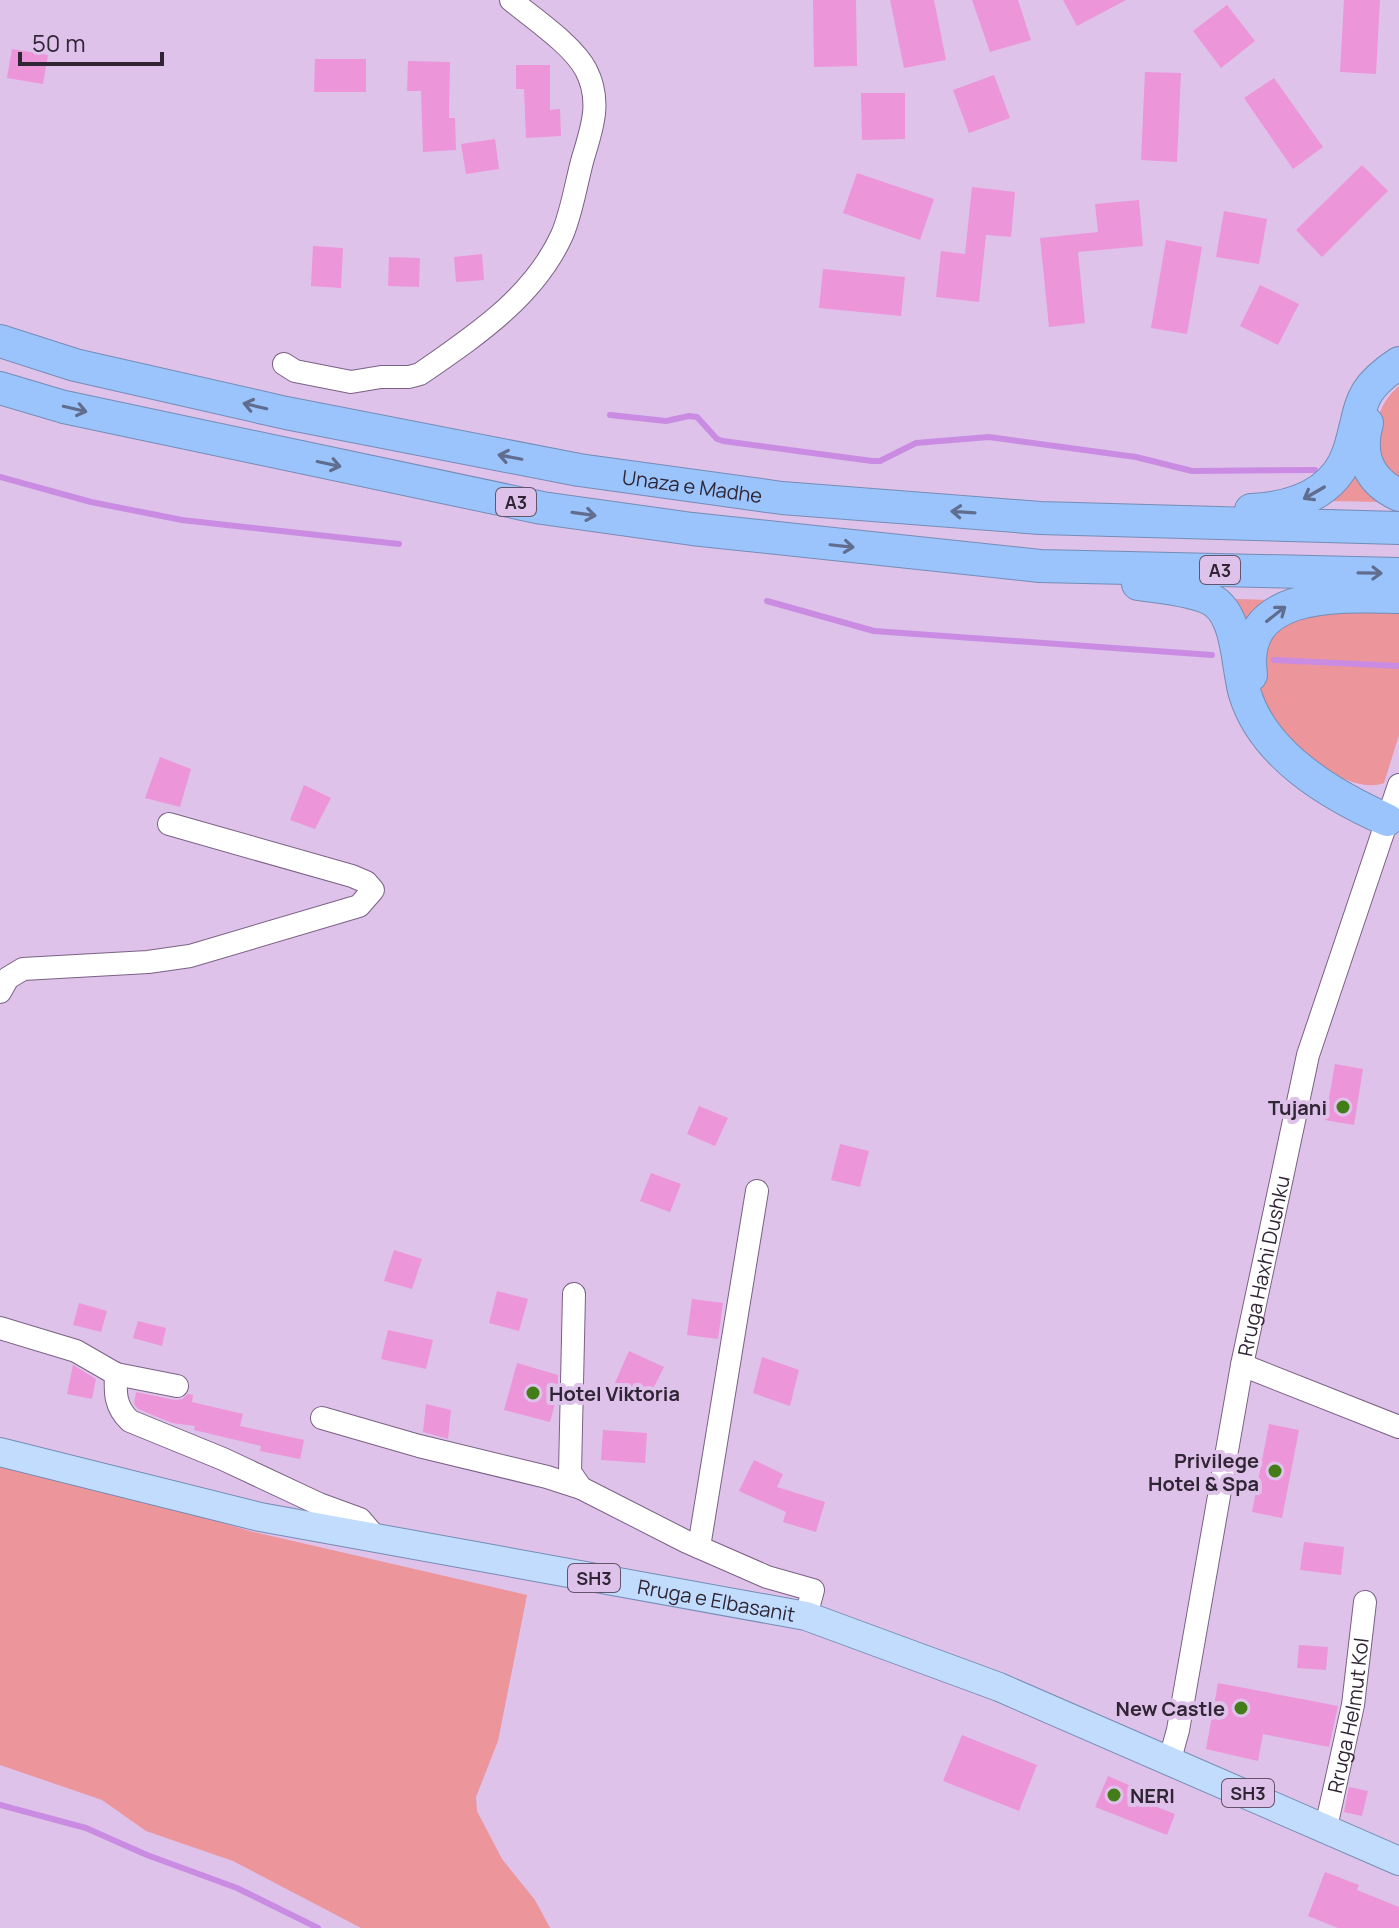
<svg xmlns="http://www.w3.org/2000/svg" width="1399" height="1928" viewBox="0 0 1399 1928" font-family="Manrope,sans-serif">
	<rect width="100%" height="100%" fill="#dec2ea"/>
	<g fill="#ec959b">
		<path d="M1399 386V485L1371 448C1376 422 1379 403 1399 386Z"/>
		<path d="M1355 467 1382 502 1327 501Z"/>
		<path d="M1237 599 1272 600 1250 631 1235 600Z"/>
		<path d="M1399 609V735L1384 783C1341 799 1260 724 1258 682 1258 667 1265 648 1268 633L1292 613Z"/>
		<path d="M0 1457 250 1531 527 1595 498 1741 476 1797 477 1811 502 1859 535 1900 550 1928H361L233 1861 146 1831 102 1800 0 1765Z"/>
	</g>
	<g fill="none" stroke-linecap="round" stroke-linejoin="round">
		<g stroke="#c98ce2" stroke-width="6">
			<path d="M610 415 666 421 689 416 697 417 717 439 723 441 872 461H880L916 443 989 437 1136 457 1192 471 1315 470"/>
			<path d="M0 477 91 502 182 520 399 544"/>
			<path d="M767 601 874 631 1212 655"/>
			<path d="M1274 660 1399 666"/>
			<path d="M0 1805 86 1828 147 1855 237 1888 318 1928"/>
		</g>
	</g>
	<g fill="#ed95d9">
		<path d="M813 0H856L857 66 814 67Z"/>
		<path d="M890 0H934L946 60 904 68Z"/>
		<path d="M972 0H1018L1031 40 990 52Z"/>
		<path d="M1063 0H1126L1077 26Z"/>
		<path d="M1344 0H1380L1376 74 1340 72Z"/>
		<path d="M1227 5 1255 41 1221 68 1193 31Z"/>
		<path d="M12 49 48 55 43 84 7 78Z"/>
		<path d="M315 59H366V92H314Z"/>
		<path d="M408 61 450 62 449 118H455L456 150 423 152 421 91H407Z"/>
		<path d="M516 65H550V110L560 109 561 136 526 138 524 89H516Z"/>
		<path d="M1145 72 1181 73 1177 162 1141 160Z"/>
		<path d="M994 75 1010 118 969 133 953 90Z"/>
		<path d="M1274 78 1323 147 1293 169 1244 98Z"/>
		<path d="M861 93H905V139L862 140Z"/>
		<path d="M495 139 499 169 466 174 461 144Z"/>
		<path d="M1362 165 1388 191 1322 257 1296 230Z"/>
		<path d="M857 173 934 199 920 240 843 213Z"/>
		<path d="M972 187 1015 192 1011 237 986 235 979 302 936 297 941 251 965 254Z"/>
		<path d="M1139 200 1143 246 1078 252 1085 323 1049 327 1040 238 1098 232 1095 204Z"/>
		<path d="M1224 211 1267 219 1259 264 1216 257Z"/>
		<path d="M1166 240 1202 247 1187 334 1151 328Z"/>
		<path d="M313 246 343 248 341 288 311 286Z"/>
		<path d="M482 254 484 280 456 282 454 257Z"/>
		<path d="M389 257 420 258 419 287 388 286Z"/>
		<path d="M823 269 905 277 901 316 819 308Z"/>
		<path d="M1260 285 1299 304 1278 345 1240 326Z"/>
		<path d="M160 757 191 769 180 807 145 798Z"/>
		<path d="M304 785 331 798 315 829 290 820Z"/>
		<path d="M1335 1064 1363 1069 1354 1125 1325 1120Z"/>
		<path d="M699 1106 728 1118 715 1146 687 1134Z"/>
		<path d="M840 1144 869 1151 860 1187 831 1180Z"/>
		<path d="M651 1173 681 1184 670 1212 640 1201Z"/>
		<path d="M394 1250 422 1259 412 1289 384 1281Z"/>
		<path d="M497 1291 528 1299 519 1331 489 1323Z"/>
		<path d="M692 1299 723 1303 718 1339 687 1335Z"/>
		<path d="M79 1303 107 1311 101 1332 73 1325Z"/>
		<path d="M138 1321 166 1328 162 1346 133 1338Z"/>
		<path d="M388 1330 433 1340 426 1369 381 1359Z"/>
		<path d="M629 1351 664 1367 648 1399 614 1385Z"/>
		<path d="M762 1357 799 1370 790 1406 753 1393Z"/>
		<path d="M517 1363 558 1375V1393L550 1422 504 1410Z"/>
		<path d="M73 1365 96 1379 92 1399 67 1394Z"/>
		<path d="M136 1392 175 1400 182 1399 188 1394 193 1395 192 1402 243 1414 240 1426 304 1440 300 1459 260 1451 261 1446 194 1430 195 1426 172 1423 138 1409 134 1404Z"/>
		<path d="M426 1404 451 1410 448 1439 423 1432Z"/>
		<path d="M1269 1424 1299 1430 1282 1518 1252 1512Z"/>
		<path d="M603 1430 647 1433 645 1463 601 1460Z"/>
		<path d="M754 1460 783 1474 777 1487 825 1502 816 1532 783 1522 786 1512 739 1491Z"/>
		<path d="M1304 1542 1344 1547 1341 1575 1300 1570Z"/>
		<path d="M1299 1645 1328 1647 1326 1670 1297 1668Z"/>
		<path d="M1218 1683 1338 1706 1329 1747 1263 1734 1258 1761 1206 1749Z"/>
		<path d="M962 1735 1037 1765 1019 1811 943 1781Z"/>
		<path d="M1108 1776 1131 1786 1127 1795 1175 1814 1167 1835 1095 1807Z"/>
		<path d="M1349 1787 1368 1791 1362 1816 1344 1812Z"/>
		<path d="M1325 1872 1359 1885 1357 1890 1399 1907V1928H1338L1308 1916Z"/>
	</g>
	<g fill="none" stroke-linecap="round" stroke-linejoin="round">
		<g stroke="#7a6184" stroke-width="24">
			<g id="minor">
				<path d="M284 364 295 371 351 382 381 377H409L420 374C475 336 534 297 562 235 572 212 576 183 583 158 592 128 602 101 586 70 573 45 534 19 511 0"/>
				<path d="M0 992 8 978 23 969 148 962 190 956 359 906 373 890 366 882 352 876 169 824"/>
				<path d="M574 1294 570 1472 581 1488 687 1542 767 1577 813 1590 806 1616"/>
				<path d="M0 1328 76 1351 116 1374 177 1386"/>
				<path d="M1242 1365 1399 1427"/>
				<path d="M116 1374C115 1393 115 1407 130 1421L223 1459 319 1504 360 1519 377 1539"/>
				<path d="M322 1418 419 1446 547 1477 581 1488"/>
				<path d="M699 1547 757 1191"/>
				<path id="s1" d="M1170 1759 1178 1730 1242 1365 1308 1055 1399 785"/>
				<path id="s2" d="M1326 1827 1353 1705 1365 1602"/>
			</g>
		</g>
		<g stroke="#758cb6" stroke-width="30">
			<g id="major">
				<path id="s3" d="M0 1452 260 1517 806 1616 999 1687 1399 1861"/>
			</g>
		</g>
		<g stroke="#758cb6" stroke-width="34">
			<g id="highway">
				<path id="s4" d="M0 341 75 365 286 413 579 470 782 498 1040 518 1399 528"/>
				<path d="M0 388 64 407 542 508 692 529 1040 566 1399 574"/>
				<path d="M1367 423C1358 454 1368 481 1399 495"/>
				<path d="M1251 510C1292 508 1335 494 1349 451 1363 407 1355 392 1399 363"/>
				<path d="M1138 584C1158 587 1199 590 1215 602 1239 620 1237 667 1245 694 1264 756 1331 795 1387 820"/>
				<path d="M1251 675C1239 588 1342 596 1399 597"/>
			</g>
		</g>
		<use href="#minor" stroke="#fff" stroke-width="22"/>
		<use href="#major" stroke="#c2dcfd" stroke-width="28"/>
		<use href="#highway" stroke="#9ac4fb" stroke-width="32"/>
	</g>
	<defs><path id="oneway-shaft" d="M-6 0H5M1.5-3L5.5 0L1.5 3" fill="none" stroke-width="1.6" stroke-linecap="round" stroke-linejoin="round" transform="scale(2)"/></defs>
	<g stroke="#606d8e">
		<use href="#oneway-shaft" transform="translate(255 406) rotate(-167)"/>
		<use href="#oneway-shaft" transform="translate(75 409) rotate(13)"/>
		<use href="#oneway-shaft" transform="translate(510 457) rotate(-169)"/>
		<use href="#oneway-shaft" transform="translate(329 464) rotate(12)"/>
		<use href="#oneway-shaft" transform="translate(1314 493) rotate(150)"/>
		<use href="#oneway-shaft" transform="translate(963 512) rotate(-176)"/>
		<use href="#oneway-shaft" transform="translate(584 514) rotate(8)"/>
		<use href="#oneway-shaft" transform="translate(842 546) rotate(6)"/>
		<use href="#oneway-shaft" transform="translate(1370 573) rotate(1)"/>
		<use href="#oneway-shaft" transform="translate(1276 614) rotate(-38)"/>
	</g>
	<g fill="#427d17" stroke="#dec2ea" stroke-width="3">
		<circle cx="1343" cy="1107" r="8"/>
		<circle cx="533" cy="1393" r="8"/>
		<circle cx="1275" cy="1471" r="8"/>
		<circle cx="1241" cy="1708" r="8"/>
		<circle cx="1114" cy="1795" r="8"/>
	</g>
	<g text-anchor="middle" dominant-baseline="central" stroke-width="8" stroke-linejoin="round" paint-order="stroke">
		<g fill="#dec2ea" stroke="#64546b" stroke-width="2">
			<rect x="496" y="488" width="40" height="28" rx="6"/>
			<rect x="1200" y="556" width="40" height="28" rx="6"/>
			<rect x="568" y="1564" width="52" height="28" rx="6"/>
			<rect x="1222" y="1779" width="52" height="28" rx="6"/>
		</g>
		<g font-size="18" font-weight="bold" fill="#302535">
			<text x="516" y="502">A3</text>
			<text x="1220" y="570">A3</text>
			<text x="594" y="1578">SH3</text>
			<text x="1248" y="1793">SH3</text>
		</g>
		<g font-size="20" fill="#302535" stroke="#dec2ea">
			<text stroke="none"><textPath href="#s4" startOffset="708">Unaza e Madhe</textPath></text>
			<text stroke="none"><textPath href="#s1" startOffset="502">Rruga Haxhi Dushku</textPath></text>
			<text stroke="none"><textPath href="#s3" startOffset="732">Rruga e Elbasanit</textPath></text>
			<text stroke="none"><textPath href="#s2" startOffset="114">Rruga Helmut Kol</textPath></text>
		</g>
		<g font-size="20" font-weight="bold" fill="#302535" stroke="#dec2ea" text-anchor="end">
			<text x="1327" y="1107">Tujani</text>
			<text x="549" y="1393" text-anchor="start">Hotel Viktoria</text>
			<text x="1259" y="1460">Privilege<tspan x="1259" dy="23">Hotel &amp; Spa</tspan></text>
			<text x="1225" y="1708">New Castle</text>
			<text x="1130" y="1795" text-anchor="start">NERI</text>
		</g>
	</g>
	<path d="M20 52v12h142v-12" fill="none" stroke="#302535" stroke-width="4"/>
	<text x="32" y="52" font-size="24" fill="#302535" stroke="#dec2ea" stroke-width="6" paint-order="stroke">50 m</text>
</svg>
